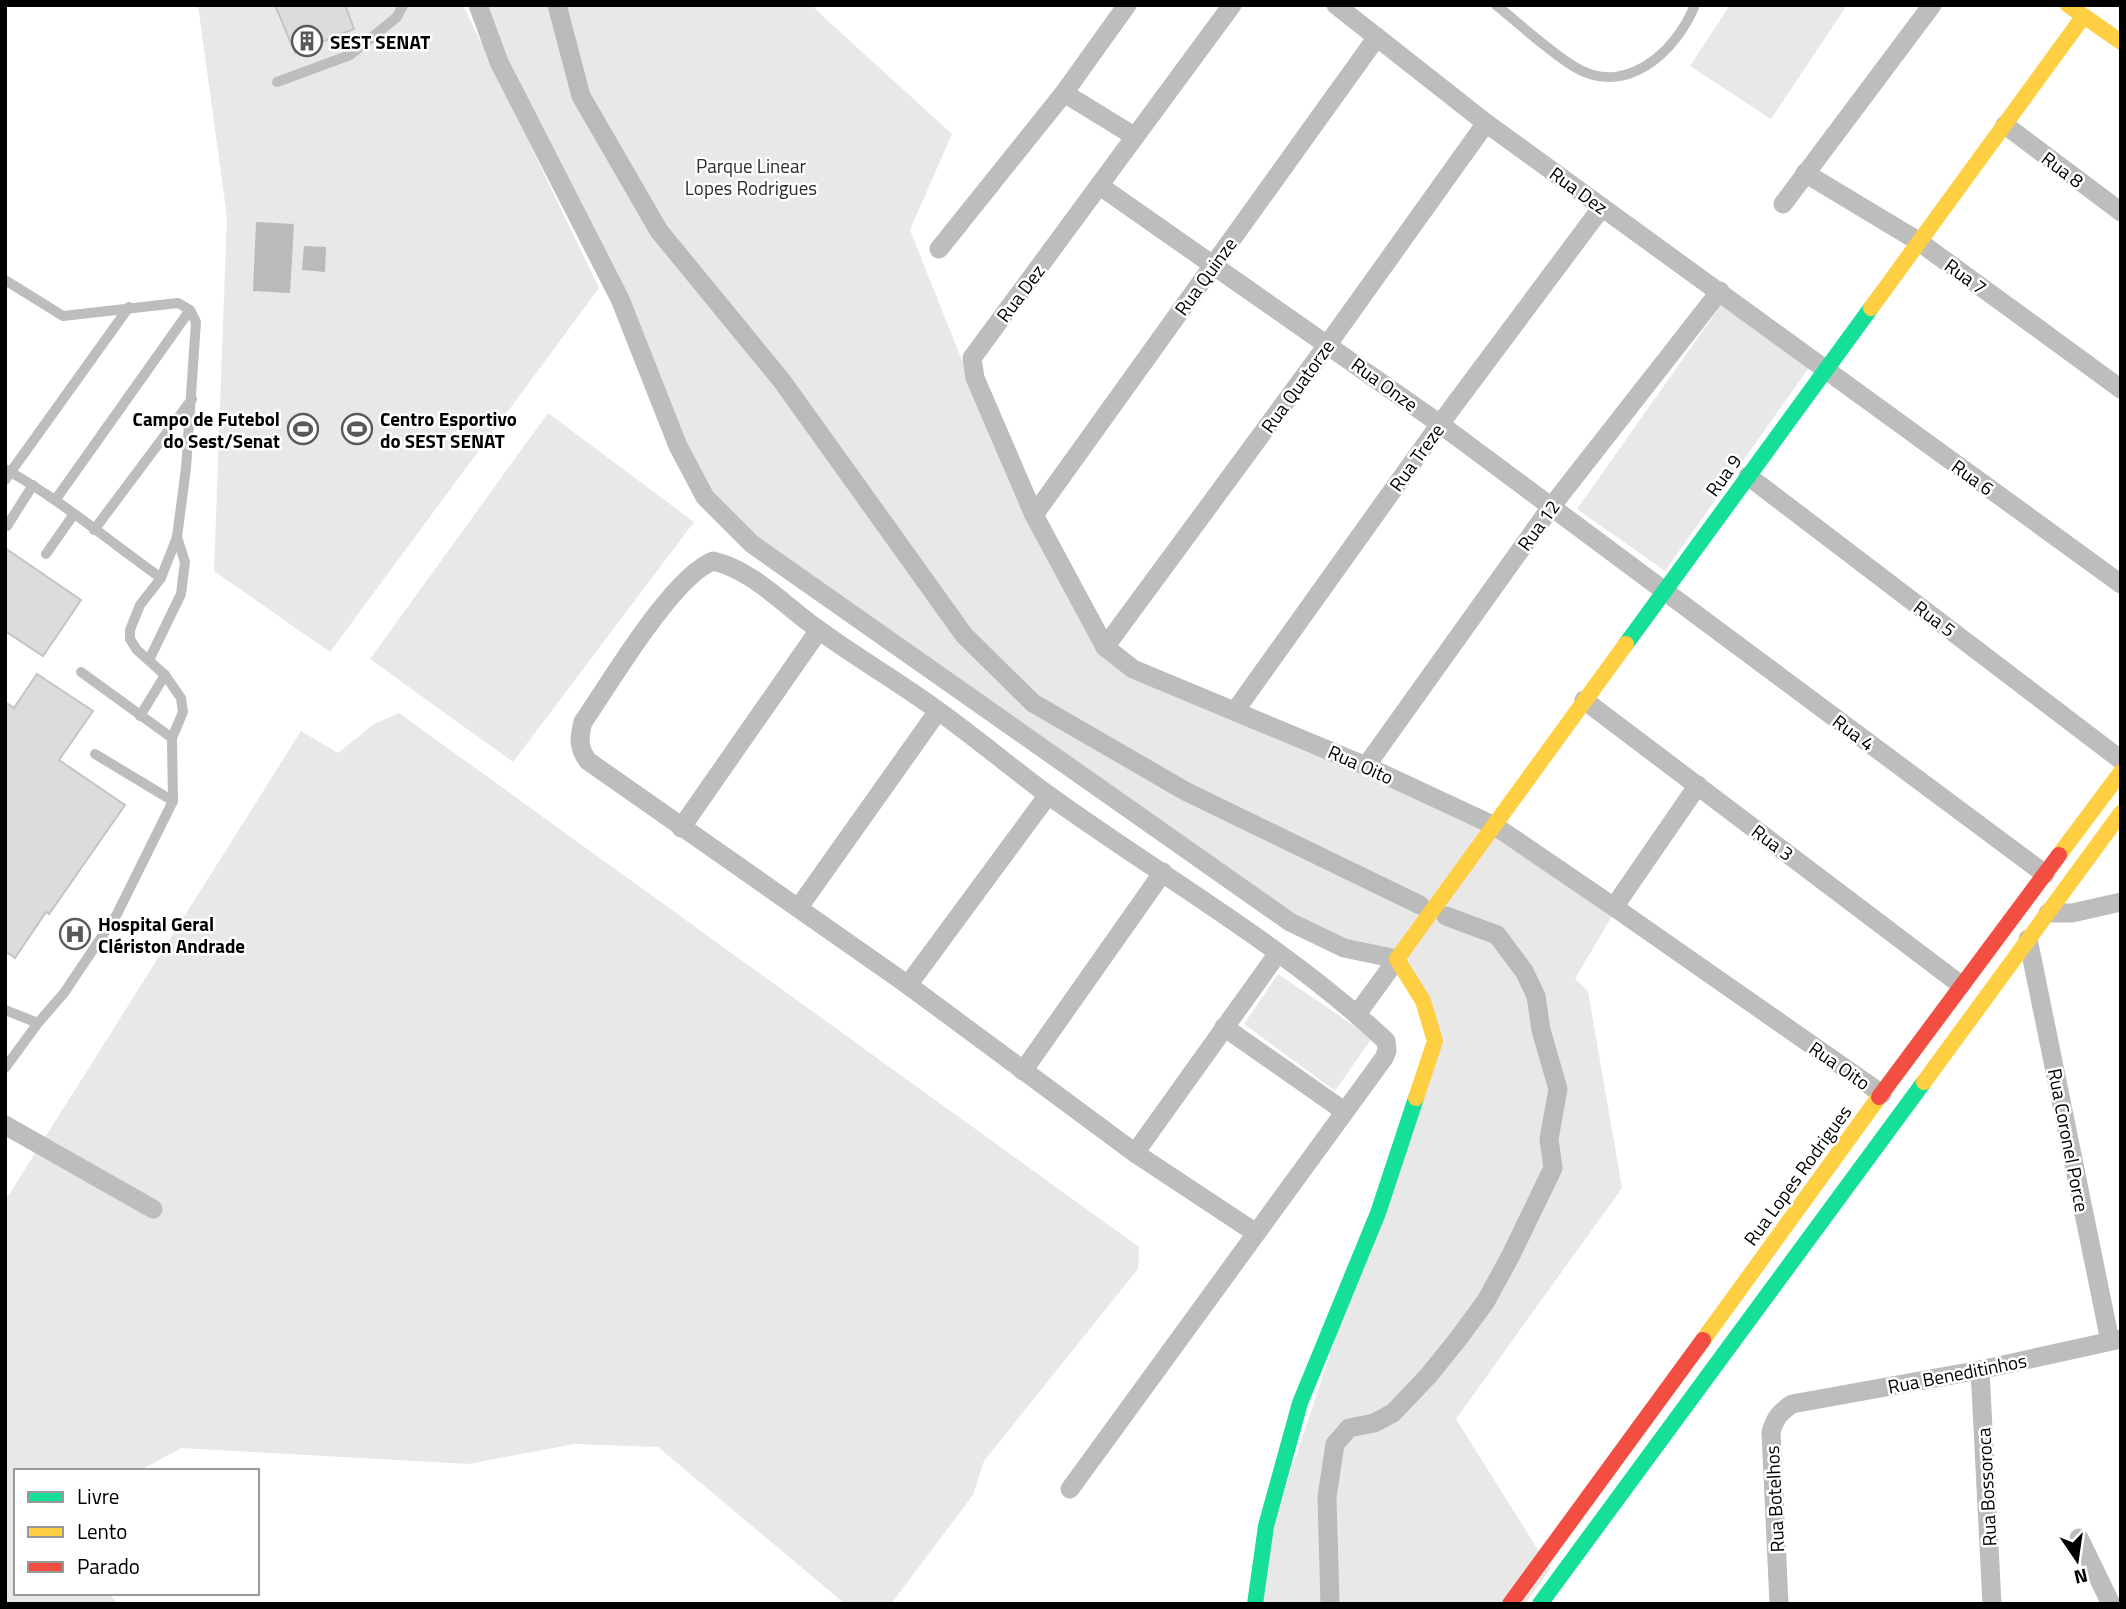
<svg xmlns="http://www.w3.org/2000/svg" width="2126" height="1609" viewBox="0 0 2126 1609" font-family="'Titillium Web',sans-serif">
	<rect width="100%" height="100%" fill="#fff"/>
	<g fill="#e8e8e8">
		<path d="M198 5H463L599 288 330 652 214 571 227 217Z"/>
		<path d="M481 5H813L816 10 952 134 910 230 965 368 1103 647 1368 763 1619 904 1575 979 1588 991 1622 1188 1456 1419 1550 1569 1525 1604H1247L1433 1044 1405 974 1345 952 752 542 706 494Z"/>
		<path d="M1730 5H1847L1771 119 1690 66Z"/>
		<path d="M1721 305 1810 366 1665 571 1577 509Z"/>
		<path d="M548 413 694 522 513 762 370 659Z"/>
		<path d="M399 713 1139 1247 1138 1269 984 1461 973 1495 891 1604H845L658 1447 574 1444 468 1464 181 1448 139 1471H16V1593H110L117 1604H5V1201L301 731 338 753 374 724Z"/>
		<path d="M1278 974 1372 1038 1335 1091 1244 1024Z"/>
	</g>
	<g fill="#bababa">
		<path d="M256 222 294 224 290 293 253 291Z"/>
		<path d="M304 246 326 247 325 272 302 270Z"/>
	</g>
	<g fill="none" stroke-linecap="round" stroke-linejoin="round">
		<g stroke="#bababa" stroke-width="19">
			<path d="M557 5 581 96 659 231 782 381 964 635 1033 703 1185 791 1420 905"/>
			<path d="M1330 1604 1327 1497 1335 1444 1349 1428 1374 1423 1393 1413 1429 1375 1458 1339 1486 1301 1511 1255 1553 1168 1549 1139 1558 1089 1541 1030 1536 996 1524 971 1497 935 1446 916"/>
		</g>
	</g>
	<g fill="#dcdcdc" stroke="#c4c4c4" stroke-width="2">
		<path d="M275 5H345L354 29 295 53Z"/>
		<path d="M5 548 81 600 43 656 5 631Z"/>
		<path d="M37 674 93 711 59 760 125 805 49 914 46 912 15 958 5 951V702L14 708Z"/>
	</g>
	<g fill="none" stroke-linecap="round" stroke-linejoin="round">
		<g stroke="#bdbdbd" stroke-width="10">
			<path d="M1496 5C1521 25 1546 49 1573 66 1625 99 1676 52 1695 5"/>
			<path d="M277 82 350 55 397 17 403 5"/>
			<path d="M5 280 63 316 178 303 190 310 196 322 186 468 177 537 161 578 140 605 130 630V639L137 650 165 675 181 698 183 712 172 738 173 801 117 914 64 993 38 1023 5 1010"/>
			<path d="M5 469C61 500 109 541 161 578"/>
			<path d="M5 480 129 307"/>
			<path d="M56 499 190 310"/>
			<path d="M7 526 33 485"/>
			<path d="M94 530 192 399"/>
			<path d="M46 554 74 514"/>
			<path d="M149 660 181 594 185 562 177 537"/>
			<path d="M81 672 172 738"/>
			<path d="M140 716 165 675"/>
			<path d="M95 754 173 801"/>
			<path d="M5 1068 38 1023"/>
		</g>
		<g stroke="#bdbdbd" stroke-width="19">
			<path d="M478 5 499 62 620 299 678 446 705 497 752 544 1290 922 1344 948 1397 959 1357 1014"/>
			<path d="M1232 5 972 358 975 378 1034 515 1105 647 1133 669 1366 766 1495 826 1614 907 1882 1094"/>
			<path d="M1336 5 1486 123 2121 584"/>
			<path d="M1064 93 1134 136"/>
			<path d="M2005 125 2121 212"/>
			<path d="M1805 173 1918 241 2121 389"/>
			<path d="M1100 186 1440 424 2045 874"/>
			<path d="M1783 204 1932 5"/>
			<path d="M939 249 1064 93 1127 5"/>
			<path d="M1748 476 2121 760"/>
			<path d="M1034 515 1377 37"/>
			<path d="M1105 647 1328 344 1486 123"/>
			<path d="M1584 700 1961 985"/>
			<path d="M1235 711 1440 424 1602 207"/>
			<path d="M1366 766 1551 507 1720 291"/>
			<path d="M681 828 819 630"/>
			<path d="M799 907 938 711"/>
			<path d="M1614 907 1698 785"/>
			<path d="M2048 913H2072L2121 902"/>
			<path d="M2028 939 2110 1341"/>
			<path d="M908 985 1048 795"/>
			<path d="M1224 1027 1344 1111"/>
			<path d="M1023 1071 1163 872"/>
			<path d="M5 1125 153 1209"/>
			<path d="M1135 1153 1278 953"/>
			<path d="M1980 1370 1992 1604"/>
			<path d="M1070 1489 1384 1058 1387 1051 1386 1041C1284 945 1160 876 1047 794 1010 767 975 737 937 710 899 682 857 658 819 630 786 607 753 570 713 561 672 577 610 683 583 722 579 737 578 748 588 761L908 985 1135 1153 1256 1233"/>
			<path d="M2079 1538 2111 1604"/>
			<path d="M1779 1604 1771 1432C1775 1418 1780 1412 1792 1404L1980 1370 2121 1339"/>
		</g>
		<g stroke="#16e098" stroke-width="16">
			<path d="M1626 644 1871 308"/>
			<path d="M1255 1604 1266 1526 1300 1403 1378 1213 1416 1098"/>
			<path d="M1540 1604 1924 1082"/>
		</g>
		<g stroke="#ffcf43" stroke-width="16">
			<path d="M2068 5 2121 42"/>
			<path d="M1871 308 2083 17"/>
			<path d="M2059 855 2121 772"/>
			<path d="M1924 1082 2121 813"/>
			<path d="M1416 1098 1435 1041 1423 1001 1397 959 1626 644"/>
			<path d="M1703 1340 1879 1097"/>
		</g>
		<g stroke="#f24e42" stroke-width="16">
			<path d="M1879 1097 2059 855"/>
			<path d="M1510 1604 1703 1340"/>
		</g>
	</g>
	<defs>
		<g id="building-ring" transform="scale(1.575)"><circle r="9.5" fill="#fff" stroke="#595959" stroke-width="1.5"/><path d="M-4-6H4V6H1V3H-1V6H-4ZM-2.5-4.3h1.7v1.8h-1.7ZM.8-4.3h1.7v1.8H.8ZM-2.5-1h1.7V.8h-1.7ZM.8-1h1.7V.8H.8Z" fill="#595959"/></g>
		<g id="stadium-ring" transform="scale(1.575)"><circle r="9.5" fill="#fff" stroke="#595959" stroke-width="1.5"/><path d="M0-5a6.5 5 0 1 0 0 10a6.5 5 0 1 0 0-10ZM-3.5-1.8h7v3.6h-7Z" fill="#595959"/></g>
		<g id="hospital-ring" transform="scale(1.575)"><circle r="9.5" fill="#fff" stroke="#595959" stroke-width="1.5"/><path d="M-5-5h3v3.5h4V-5h3V5h-3V1.5h-4V5h-3Z" fill="#595959"/></g>
	</defs>
	<g fill-rule="evenodd">
		<use href="#building-ring" x="307" y="41"/>
		<use href="#stadium-ring" x="303" y="429"/>
		<use href="#stadium-ring" x="357" y="429"/>
		<use href="#hospital-ring" x="75" y="934"/>
	</g>
	<g text-anchor="middle" dominant-baseline="central" stroke-width="5" stroke-linejoin="round" paint-order="stroke">
		<g font-size="19" font-weight="bold" fill="#000" stroke="#fff" text-anchor="start">
			<text x="330" y="41">SEST SENAT</text>
			<text x="280" y="418" text-anchor="end">Campo de Futebol<tspan x="280" dy="22">do Sest/Senat</tspan></text>
			<text x="380" y="418">Centro Esportivo<tspan x="380" dy="22">do SEST SENAT</tspan></text>
			<text x="98" y="923">Hospital Geral<tspan x="98" dy="22">Clériston Andrade</tspan></text>
		</g>
		<g font-size="19" fill="#2d2d2d" stroke="#fff">
			<text x="751" y="165">Parque Linear<tspan x="751" dy="22">Lopes Rodrigues</tspan></text>
		</g>
		<g font-size="19" fill="#000" stroke="#fff">
			<text transform="translate(2063 169) rotate(37)">Rua 8</text>
			<text transform="translate(1579 190) rotate(36)">Rua Dez</text>
			<text transform="translate(1205 276) rotate(-54)">Rua Quinze</text>
			<text transform="translate(1966 276) rotate(36)">Rua 7</text>
			<text transform="translate(1020 293) rotate(-53)">Rua Dez</text>
			<text transform="translate(1385 384) rotate(36)">Rua Onze</text>
			<text transform="translate(1297 386) rotate(-54)">Rua Quatorze</text>
			<text transform="translate(1416 457) rotate(-54)">Rua Treze</text>
			<text transform="translate(1723 475) rotate(-54)">Rua 9</text>
			<text transform="translate(1973 477) rotate(36)">Rua 6</text>
			<text transform="translate(1538 525) rotate(-54)">Rua 12</text>
			<text transform="translate(1935 618) rotate(37)">Rua 5</text>
			<text transform="translate(1854 732) rotate(37)">Rua 4</text>
			<text transform="translate(1361 764) rotate(24)">Rua Oito</text>
			<text transform="translate(1773 842) rotate(37)">Rua 3</text>
			<text transform="translate(1840 1065) rotate(35)">Rua Oito</text>
			<text transform="translate(2069 1140) rotate(79)">Rua Coronel Porce</text>
			<text transform="translate(1797 1175) rotate(-54)">Rua Lopes Rodrigues</text>
			<text transform="translate(1957 1373) rotate(-11)">Rua Beneditinhos</text>
			<text transform="translate(1986 1487) rotate(-93)">Rua Bossoroca</text>
			<text transform="translate(1774 1499) rotate(-93)">Rua Botelhos</text>
		</g>
	</g>
	<rect width="2126" height="1609" fill="none" stroke="#000000" stroke-width="14"/>
	<rect x="14" y="1469" width="245" height="126" fill="#ffffff" stroke="#999999" stroke-width="2"/>
	<rect x="28" y="1492" width="35" height="10" fill="#16e098" stroke="#999999" stroke-width="2"/>
	<text x="77" y="1504" font-size="21" fill="#000000">Livre</text>
	<rect x="28" y="1527" width="35" height="10" fill="#ffcf43" stroke="#999999" stroke-width="2"/>
	<text x="77" y="1539" font-size="21" fill="#000000">Lento</text>
	<rect x="28" y="1562" width="35" height="10" fill="#f24e42" stroke="#999999" stroke-width="2"/>
	<text x="77" y="1574" font-size="21" fill="#000000">Parado</text>
	<g transform="translate(2077 1560) rotate(167)" stroke="#ffffff" stroke-width="5" paint-order="stroke">
	<path d="M0-5L12 26L0 18L-12 26Z" fill="#000000"/>
	<text y="-10" font-size="19" font-weight="bold" text-anchor="middle" fill="#000000">N</text>
	</g>
</svg>
